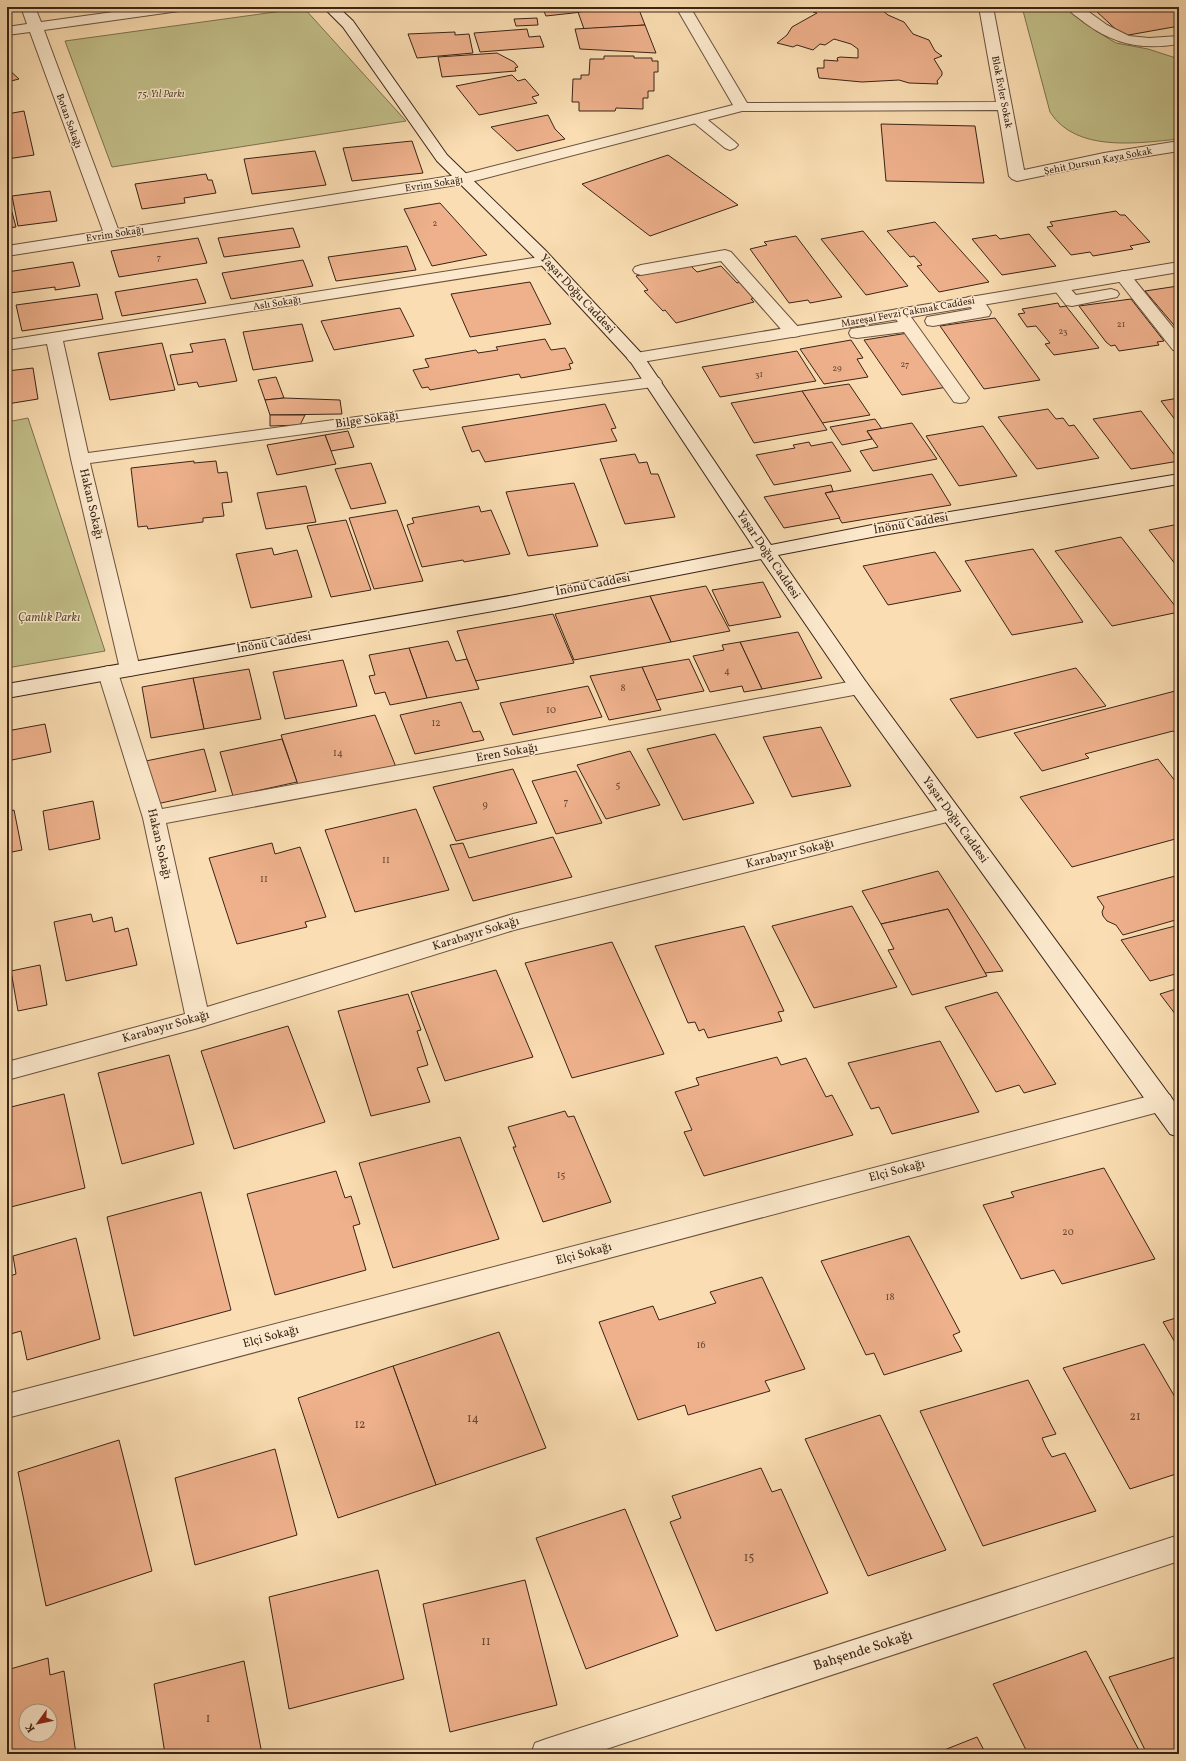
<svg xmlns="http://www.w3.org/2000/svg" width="1186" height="1761" viewBox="0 0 1186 1761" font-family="Vollkorn,serif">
	<rect width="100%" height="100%" fill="#faddb2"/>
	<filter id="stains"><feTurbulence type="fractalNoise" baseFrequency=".005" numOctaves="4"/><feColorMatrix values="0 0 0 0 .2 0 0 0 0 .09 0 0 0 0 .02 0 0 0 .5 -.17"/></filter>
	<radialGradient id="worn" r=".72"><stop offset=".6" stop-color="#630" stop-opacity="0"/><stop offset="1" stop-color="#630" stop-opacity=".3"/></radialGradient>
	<g fill="#c2bf89" stroke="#7e7250">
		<path d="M1022 7H1077L1096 31 1116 43 1148 49 1179 59V139C1138 143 1076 153 1050 112Z"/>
		<path d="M304 8 406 121 112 167 65 41Z"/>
		<path d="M28 418 105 651 7 668V422Z"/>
	</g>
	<g fill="#eeb18c" stroke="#3a2417" fill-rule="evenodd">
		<path d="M542 7H627L546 16Z"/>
		<path d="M627 7H638L645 25 584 29 578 12Z"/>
		<path d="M820 7H863L873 11 882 10 888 15 904 22 913 34 929 40 935 51 942 56 934 59 942 72V75L937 81 938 84 909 83 899 80 862 82 819 78 817 68H824V60L838 61 837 58 840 57 858 58V49L851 44 834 39 825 45 820 44 813 50 797 45 793 47 777 43 787 35 792 27 817 13 813 12Z"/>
		<path d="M1097 7H1179V13L1177 14 1179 15V26L1123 36 1095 10H1099Z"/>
		<path d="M537 18 538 25 516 26 514 19Z"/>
		<path d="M645 25 656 53 580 49 575 29Z"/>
		<path d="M527 29 529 37 540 36 544 47 480 52 474 33Z"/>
		<path d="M455 32V35L469 34 473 53 417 58 408 34Z"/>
		<path d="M497 53 514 62 518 67 515 68 516 71 442 77 438 57Z"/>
		<path d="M604 56H634V58H652V61H658V72H654V91H648V98H643V109L616 108 615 111H579V102H572L573 79H581V75H589L590 59H604Z"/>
		<path d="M7 68 19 79 7 82Z"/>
		<path d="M512 75 518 81 525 79 539 95 532 97 537 103 479 115 456 86Z"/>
		<path d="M24 111 34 155 7 159V114Z"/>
		<path d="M548 115 555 129 565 139 517 151 491 127Z"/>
		<path d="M881 124 975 126 984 183 886 181Z"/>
		<path d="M412 141 423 173 352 181 343 148Z"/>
		<path d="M315 151 326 185 252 194 244 159Z"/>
		<path d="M668 155 738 205 650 236 582 184Z"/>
		<path d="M206 174 208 180H212L216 193 184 198 185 203 142 209 135 184Z"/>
		<path d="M50 191 57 221 18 226 12 196Z"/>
		<path d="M440 203 487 255 432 266 404 209Z"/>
		<path d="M7 204 12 212 16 227 7 228Z"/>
		<path d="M1116 211 1120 215H1125L1150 242 1130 246 1133 249 1093 256 1090 252 1071 255 1047 227 1053 226 1050 222Z"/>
		<path d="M935 222 989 282 939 292 917 266 922 265 914 256 910 257 887 231Z"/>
		<path d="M293 228 300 247 224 257 218 238Z"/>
		<path d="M863 231 908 286 866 295 821 239Z"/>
		<path d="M1029 234 1056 266 1002 275 972 239 996 235 1000 239Z"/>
		<path d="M796 236 842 297 810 303 808 300 789 303 750 249 767 245 764 242Z"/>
		<path d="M198 238 207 263 119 277 111 251Z"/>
		<path d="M407 246 416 270 336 281 328 257Z"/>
		<path d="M303 260 313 286 231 299 222 273Z"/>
		<path d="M73 262 80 286 55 290V287L10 293 7 272Z"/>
		<path d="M688 263 697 272 721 266 737 283 744 281 760 297 751 299 754 302 676 323 665 310 663 311 644 291 648 290 636 276Z"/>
		<path d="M197 279 206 303 122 316 115 292Z"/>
		<path d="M530 282 551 324 470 337 451 294Z"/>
		<path d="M1178 286H1179V331L1145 291Z"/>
		<path d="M97 294 103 319 22 331 16 305Z"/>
		<path d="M1131 299 1164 341 1157 342 1159 345 1119 351 1115 345 1111 346 1106 342 1079 306Z"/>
		<path d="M1058 303 1060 307 1066 306 1099 348 1054 355 1045 344 1050 343 1036 326 1027 327 1018 314 1025 313 1022 309Z"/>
		<path d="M400 308 414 336 334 350 321 321Z"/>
		<path d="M995 318 1040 380 984 389 940 326Z"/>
		<path d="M302 324 313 361 253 370 243 332Z"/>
		<path d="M908 333 947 387 902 395 864 340Z"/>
		<path d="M225 339 237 381 199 387 197 382 178 385 170 355 193 352 190 344Z"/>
		<path d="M545 339 551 350 565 348 573 363 569 364 571 369 521 378 519 374 430 390 428 387 422 388 413 370 429 367 425 359 476 350 478 353 498 350 496 347Z"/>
		<path d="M851 340 863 358 857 359 868 377 824 384 800 349Z"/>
		<path d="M162 343 175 390 110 400 98 353Z"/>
		<path d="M797 351 816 381 720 397 702 367Z"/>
		<path d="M33 368 38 399 7 404V371Z"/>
		<path d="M276 377 284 398 265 400 258 380Z"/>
		<path d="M849 384 870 415 822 423 802 391Z"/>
		<path d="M802 391 827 430 754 443 731 403Z"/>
		<path d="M284 398 340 400 342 414 270 415 265 400Z"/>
		<path d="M1179 398V425L1161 401Z"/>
		<path d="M605 404 616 428 611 429 617 441 485 462 479 450 472 452 462 427Z"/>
		<path d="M1048 409 1056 419 1063 418 1069 426 1074 425 1099 458 1037 469 998 417Z"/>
		<path d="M1141 411 1179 461 1131 469 1093 419Z"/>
		<path d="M270 415H305L300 425 270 426Z"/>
		<path d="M875 419 882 429 867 431 872 439 842 445 830 427Z"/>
		<path d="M912 423 937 459 873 471 860 451 878 447 867 431Z"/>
		<path d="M983 426 1017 476 959 486 926 436Z"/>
		<path d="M348 431 354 447 331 451 325 435Z"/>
		<path d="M325 435 336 464 277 475 267 445Z"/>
		<path d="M809 442 811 446 832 442 851 471 774 485 756 455 795 448 793 445Z"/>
		<path d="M635 454 639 463 647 462 651 474H658L675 517 625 524 600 459Z"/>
		<path d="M194 461V463L216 461 218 473 227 472 232 502 222 503 224 516 203 518V522L148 529 147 526 138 527 131 468Z"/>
		<path d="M371 463 386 503 351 509 335 469Z"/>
		<path d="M932 474 951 505 842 523 825 493Z"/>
		<path d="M574 483 598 546 528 556 506 492Z"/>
		<path d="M831 485 833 491 825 493 840 518 784 528 764 497Z"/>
		<path d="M306 486 316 522 266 529 257 493Z"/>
		<path d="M479 506 481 512 491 510 510 554 464 562 463 560 422 567 407 525 414 523 412 518Z"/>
		<path d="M397 510 423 581 374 589 349 518Z"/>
		<path d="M346 520 371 590 331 597 307 526Z"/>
		<path d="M1179 524V569L1149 530Z"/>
		<path d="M1121 537 1179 611V612L1112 626 1055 551Z"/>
		<path d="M272 548 274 555 297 550 312 597 251 608 236 554Z"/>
		<path d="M1033 549 1083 622 1012 635 965 561Z"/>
		<path d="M935 552 961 591 888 605 863 566Z"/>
		<path d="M763 582 781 617 729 626 712 590Z"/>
		<path d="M706 586 730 631 671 642 650 596Z"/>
		<path d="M650 596 671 642 574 660 555 614Z"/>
		<path d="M553 614 574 663 475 681 457 631Z"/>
		<path d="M798 632 822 678 762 689 740 642Z"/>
		<path d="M448 641 456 661 467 659 479 689 427 698 409 648Z"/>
		<path d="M740 642 762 689 744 692 742 686 710 692 693 656 724 650 722 645Z"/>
		<path d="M409 648 427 698 390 705 385 692 375 694 369 676 375 675 369 655Z"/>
		<path d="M689 659 704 691 656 700 642 667Z"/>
		<path d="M343 660 357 706 285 719 273 672Z"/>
		<path d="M642 667 661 710 609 720 590 676Z"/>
		<path d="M1076 668 1106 706 977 738 950 699Z"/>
		<path d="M249 669 261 719 204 729 193 678Z"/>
		<path d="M193 678 204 729 151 738 142 687Z"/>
		<path d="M588 686 602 717 513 735 500 703Z"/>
		<path d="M1179 690V735H1177L1173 731 1085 754 1089 758 1042 771 1014 733Z"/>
		<path d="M461 702 473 732 480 731 484 740 415 754 400 715Z"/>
		<path d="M375 715 396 767 299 788 281 735Z"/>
		<path d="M45 724 51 752 7 761V731Z"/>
		<path d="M821 727 851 786 792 797 763 737Z"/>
		<path d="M715 734 754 803 683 820 647 749Z"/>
		<path d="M282 739 297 782 233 796 220 752Z"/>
		<path d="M204 749 216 791 152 805 141 762Z"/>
		<path d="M630 751 660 805 606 819 577 765Z"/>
		<path d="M1158 759 1179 786V838L1072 867 1020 797Z"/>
		<path d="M513 769 537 823 456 841 433 787Z"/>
		<path d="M576 771 602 823 556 834 532 781Z"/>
		<path d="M93 801 100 839 49 850 43 811Z"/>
		<path d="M416 809 449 890 355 912 325 830Z"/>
		<path d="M14 810 22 850 7 853V812Z"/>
		<path d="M553 837 572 877 473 901 450 845 463 843 469 858Z"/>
		<path d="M272 843 275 854 300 847 326 917 305 922 307 927 237 944 209 858Z"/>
		<path d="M938 871 1003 971 985 973 948 909 881 924 862 891Z"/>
		<path d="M1179 875V919L1123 935 1116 925 1107 921 1103 916 1102 912 1104 907 1097 897Z"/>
		<path d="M852 906 897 987 814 1008 772 926Z"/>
		<path d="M948 909 987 976 912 995 888 950 894 949 881 924Z"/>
		<path d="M91 914 93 922 112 917 115 932 128 928 137 965 66 981 54 922Z"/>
		<path d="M1179 925V973L1150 981 1121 940Z"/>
		<path d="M744 926 784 1011 778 1012 782 1021 708 1038 704 1029 699 1031 695 1022 688 1023 655 946Z"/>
		<path d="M612 942 664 1054 572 1078 525 963Z"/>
		<path d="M40 965 47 1005 18 1011 11 971Z"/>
		<path d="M496 970 533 1057 445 1081 411 992Z"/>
		<path d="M1179 988V1019L1160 994Z"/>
		<path d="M997 992 1056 1084 1024 1093 1019 1085 996 1092 945 1007Z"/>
		<path d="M408 994 421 1030 417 1031 428 1065 417 1068 430 1102 371 1116 338 1011Z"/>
		<path d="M288 1026 325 1122 234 1149 201 1051Z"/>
		<path d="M940 1041 979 1112 892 1134 879 1107 871 1109 848 1063Z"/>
		<path d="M169 1055 194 1144 122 1164 98 1073Z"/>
		<path d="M777 1057 781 1065 806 1058 826 1097 832 1095 853 1135 704 1176 684 1132 692 1130 675 1092 699 1085 696 1078Z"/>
		<path d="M64 1094 85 1188 7 1208V1108Z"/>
		<path d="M565 1111 568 1117 574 1116 611 1202 543 1222 513 1147H516L508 1127Z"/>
		<path d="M460 1137 499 1239 393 1268 359 1163Z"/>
		<path d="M1104 1168 1155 1259 1062 1284 1054 1270 1021 1279 983 1205 1014 1197 1011 1192Z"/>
		<path d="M336 1171 345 1198 351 1196 360 1224 353 1226 366 1270 275 1295 247 1194Z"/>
		<path d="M201 1192 231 1310 134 1336 107 1217Z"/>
		<path d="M909 1236 960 1332 953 1335 962 1351 884 1375 874 1353 866 1355 821 1261Z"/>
		<path d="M76 1238 100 1339 27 1360 21 1331 7 1335V1277L16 1274 13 1256Z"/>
		<path d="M762 1277 805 1369 765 1381 770 1391 688 1415 685 1405 638 1420 599 1322 653 1306 659 1320 716 1303 710 1292Z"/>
		<path d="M1179 1317V1349L1163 1322Z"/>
		<path d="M499 1332 546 1448 436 1485 393 1366Z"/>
		<path d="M1144 1344 1179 1404V1473L1130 1489 1063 1368Z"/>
		<path d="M393 1366 436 1485 338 1518 298 1398Z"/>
		<path d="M1028 1380 1056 1434 1042 1438 1046 1447 1052 1457 1065 1453 1096 1511 983 1546 920 1411Z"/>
		<path d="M880 1415 946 1550 868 1576 805 1439Z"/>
		<path d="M119 1440 152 1571 46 1606 18 1472Z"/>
		<path d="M275 1449 297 1535 195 1565 175 1478Z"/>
		<path d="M761 1468 772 1492 781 1489 828 1593 716 1631 670 1522 681 1518 672 1496Z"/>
		<path d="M625 1509 678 1636 586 1669 536 1538Z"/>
		<path d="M378 1570 404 1679 289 1709 269 1597Z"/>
		<path d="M525 1580 557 1705 450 1732 423 1604Z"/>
		<path d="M1086 1651 1141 1754H1028L993 1684Z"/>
		<path d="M1179 1656V1754H1147L1109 1677Z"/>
		<path d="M48 1658 50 1675 64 1671 76 1754H7V1670ZM26 1711H50V1735H26Z"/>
		<path d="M244 1661 262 1754H165L154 1684Z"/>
		<path d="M977 1737 986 1754H934Z"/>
	</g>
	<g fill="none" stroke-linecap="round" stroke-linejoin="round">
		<g stroke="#6a523e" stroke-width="2">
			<g id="lane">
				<path d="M698 115 703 116 735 142 738 145 735 148 730 150 725 148 693 122 691 119 693 116Z"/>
				<path d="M725 250 731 252 799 328 801 332 799 336 793 337 787 336 721 261 641 275 635 273 633 270 635 267 641 265Z"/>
				<path d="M1123 271 1129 273 1179 335V351L1173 350 1117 279 1115 276 1117 273Z"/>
				<path d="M1060 282 1066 284 1076 295 1111 289 1117 291 1119 294 1117 297 1072 306 1066 305 1052 287 1054 284Z"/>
				<path d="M974 296C982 298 987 305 991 312L989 316 933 326 927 325 925 321 927 317 972 309 966 301 968 297Z"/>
				<path d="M900 309 906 310 966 394 969 398 966 402 960 403 954 402 904 332 857 338 851 337 849 333 851 329 857 328 898 322 892 314 894 310Z"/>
			</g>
		</g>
		<g stroke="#6a523e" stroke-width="2">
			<g id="street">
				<path d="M21 7H35L41 22 149 7H186L184 10 179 11 44 30 118 229 463 174 733 105 676 7H690L747 103 996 102 979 7H993L1024 170 1104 153 1179 141V151L1104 163 1017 181 1012 179 1009 176 998 110 742 111 463 184 7 256V246L103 231 30 32 7 35V27L27 24Z"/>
				<path d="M1066 7H1082L1107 25 1129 36 1149 38 1179 36V44C1142 50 1115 45 1085 23 1079 18 1071 13 1066 7Z"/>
				<path d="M546 256 552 258 554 261 552 264 63 341 88 453 653 377 659 378 662 382 659 386 653 387 90 463 140 669 137 674 130 676 123 674 120 669 71 459 47 344 7 350V340Z"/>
				<path d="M1179 262V272L636 363 630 362 627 358 630 354 636 353Z"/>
				<path d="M108 666 115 668 118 673 162 809 859 680 866 682 869 687 866 692 859 694 166 823 207 1007 513 914 951 807 959 809 962 814 959 819 951 821 514 930 198 1028 7 1080V1062L185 1014 143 818 98 673 101 668Z"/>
				<path d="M1161 1093 1170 1095 1173 1102 1170 1109 7 1418V1394Z"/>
				<path d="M1179 1535V1561L591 1754H531L535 1743 546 1739Z"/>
			</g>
		</g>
		<g stroke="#3a2417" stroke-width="2">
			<path id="secondary" d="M323 7H338L353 21 447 155 545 250 642 354 771 545 877 524 1179 474V484L877 536 778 555 866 682 1179 1108V1137L1170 1134 852 692 761 559 515 607 7 698V684L515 595 754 548 630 361 533 256 437 161 343 27Z"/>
		</g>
		<use href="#lane" fill="#fce9cd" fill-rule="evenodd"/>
		<use href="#street" fill="#fce9cd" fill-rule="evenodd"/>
		<use href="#secondary" fill="#fce9cd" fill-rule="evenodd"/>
	</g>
	<g text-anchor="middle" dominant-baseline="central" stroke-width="3" stroke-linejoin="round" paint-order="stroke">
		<g font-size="9" fill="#674734">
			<text x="435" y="223">2</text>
			<text x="159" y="257">7</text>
			<text x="1121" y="324">21</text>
			<text x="1063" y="331">23</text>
			<text x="905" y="364">27</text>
			<text x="837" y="368">29</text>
			<text x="759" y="374">31</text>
		</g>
		<g font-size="10" fill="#3a2417" stroke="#fce9cd">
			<text transform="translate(1002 92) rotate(79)">Blok Evler Sokak</text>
			<text transform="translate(69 121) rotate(70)">Botan Sokağı</text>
			<text transform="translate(1098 161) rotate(-11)">Şehit Dursun Kaya Sokak</text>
			<text transform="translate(434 184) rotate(-9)">Evrim Sokağı</text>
			<text transform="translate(115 234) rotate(-9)">Evrim Sokağı</text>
			<text transform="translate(277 303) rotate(-9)">Aslı Sokağı</text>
			<text transform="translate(908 312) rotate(-10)">Mareşal Fevzi Çakmak Caddesi</text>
		</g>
		<g font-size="10" font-style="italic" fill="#5c4b34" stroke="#fce9cd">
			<text x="161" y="94">75. Yıl Parkı</text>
		</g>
		<g font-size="10" fill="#674734">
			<text x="727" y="671">4</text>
			<text x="623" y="688">8</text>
			<text x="551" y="710">10</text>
			<text x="436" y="723">12</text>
			<text x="338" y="753">14</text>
			<text x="618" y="785">5</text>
			<text x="566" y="802">7</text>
			<text x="485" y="805">9</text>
			<text x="386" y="860">11</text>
			<text x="264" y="879">11</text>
			<text x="561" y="1175">15</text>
			<text x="1068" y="1232">20</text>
			<text x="890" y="1297">18</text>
			<text x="701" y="1345">16</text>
		</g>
		<g font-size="12" fill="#3a2417" stroke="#fce9cd">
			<text transform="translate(577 294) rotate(47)">Yaşar Doğu Caddesi</text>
			<text transform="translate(367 420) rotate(-8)">Bilge Sokağı</text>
			<text transform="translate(91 504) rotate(77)">Hakan Sokağı</text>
			<text transform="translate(911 524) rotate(-10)">İnönü Caddesi</text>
			<text transform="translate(768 555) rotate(56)">Yaşar Doğu Caddesi</text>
			<text transform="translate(593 585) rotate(-11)">İnönü Caddesi</text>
			<text transform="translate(274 643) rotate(-10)">İnönü Caddesi</text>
			<text transform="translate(507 753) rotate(-10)">Eren Sokağı</text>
			<text transform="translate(955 820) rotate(54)">Yaşar Doğu Caddesi</text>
			<text transform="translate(159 844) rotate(77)">Hakan Sokağı</text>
			<text transform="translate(790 854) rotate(-14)">Karabayır Sokağı</text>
			<text transform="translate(476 934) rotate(-17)">Karabayır Sokağı</text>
			<text transform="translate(166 1027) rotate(-16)">Karabayır Sokağı</text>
			<text transform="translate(897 1171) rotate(-15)">Elçi Sokağı</text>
			<text transform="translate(584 1254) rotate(-15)">Elçi Sokağı</text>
			<text transform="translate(271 1337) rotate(-15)">Elçi Sokağı</text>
		</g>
		<g font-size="12" font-style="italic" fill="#5c4b34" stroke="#fce9cd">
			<text x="49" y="618">Çamlık Parkı</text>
		</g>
		<g font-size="12" fill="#674734">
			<text x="1135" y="1417">21</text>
			<text x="473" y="1419">14</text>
			<text x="360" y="1425">12</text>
			<text x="749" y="1558">15</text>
			<text x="486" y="1642">11</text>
			<text x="208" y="1719">1</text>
		</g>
		<g font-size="14" fill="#3a2417" stroke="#fce9cd">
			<text transform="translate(863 1651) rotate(-18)">Bahşende Sokağı</text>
		</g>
	</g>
	<rect width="1186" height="1761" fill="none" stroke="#faddb2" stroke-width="24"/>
	<rect x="8" y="8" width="1170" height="1745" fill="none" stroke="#3a2417" stroke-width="2"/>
	<rect x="12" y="12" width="1162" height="1737" fill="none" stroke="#3a2417"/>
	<g transform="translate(38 1723) rotate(237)"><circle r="19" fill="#fce9cd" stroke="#ae9a84"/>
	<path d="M0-3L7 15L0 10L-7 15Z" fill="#8f2418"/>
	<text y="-6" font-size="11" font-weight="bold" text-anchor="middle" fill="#3a2417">K</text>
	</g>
	<rect width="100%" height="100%" filter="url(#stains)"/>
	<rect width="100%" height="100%" fill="url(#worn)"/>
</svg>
